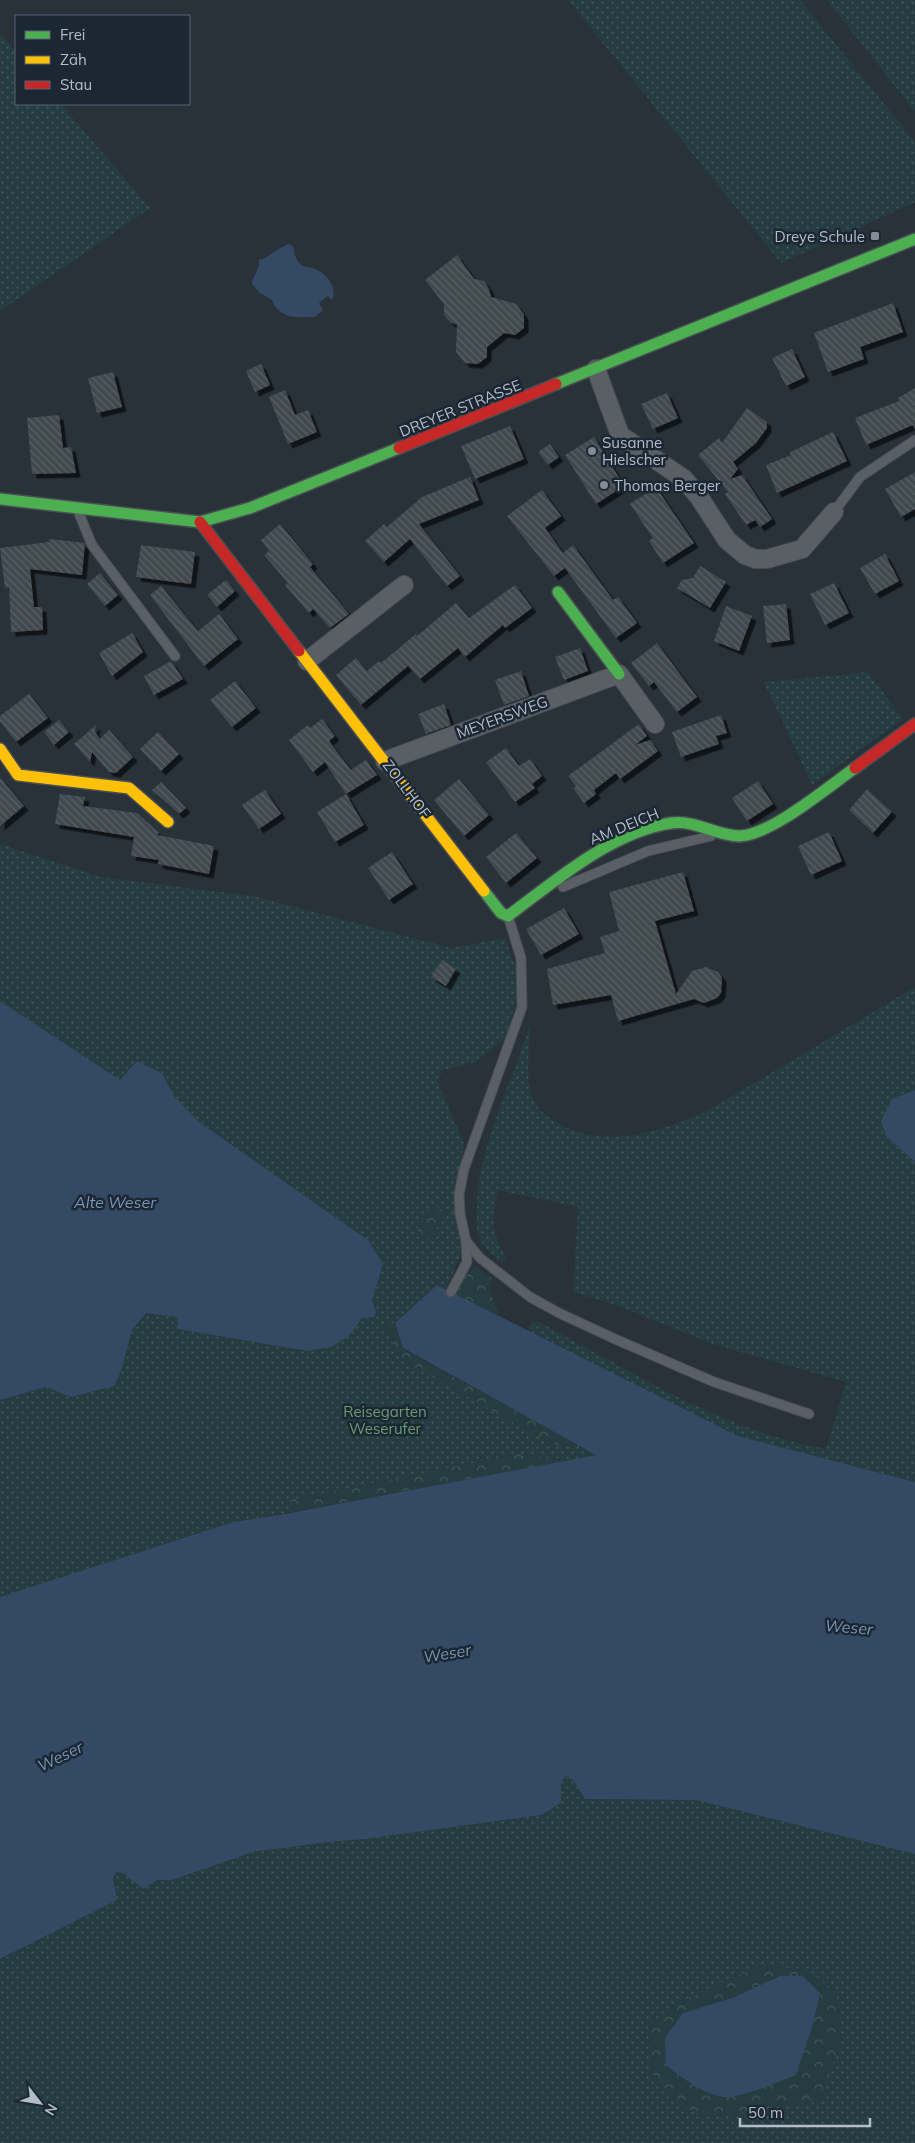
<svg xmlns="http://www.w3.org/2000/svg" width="915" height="2143" viewBox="0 0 915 2143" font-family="Mulish,sans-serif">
	<defs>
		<pattern id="grass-dots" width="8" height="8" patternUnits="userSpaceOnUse" patternTransform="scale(1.25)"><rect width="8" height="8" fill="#253d40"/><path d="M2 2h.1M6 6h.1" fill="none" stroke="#42575a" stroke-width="1.8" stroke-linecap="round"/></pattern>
		<pattern id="forest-crowns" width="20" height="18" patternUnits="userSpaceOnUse" patternTransform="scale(1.25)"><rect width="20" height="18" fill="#253d40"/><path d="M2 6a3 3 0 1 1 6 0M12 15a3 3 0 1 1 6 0" fill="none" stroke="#42575a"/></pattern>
		<pattern id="building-back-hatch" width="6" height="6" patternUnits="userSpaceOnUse" patternTransform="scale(1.25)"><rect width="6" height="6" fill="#41484e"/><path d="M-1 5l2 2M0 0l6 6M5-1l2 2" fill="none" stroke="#5a6066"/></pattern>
		<filter id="shadow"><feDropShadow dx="4.5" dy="4.5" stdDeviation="0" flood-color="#0009"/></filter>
	</defs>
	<rect width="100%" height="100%" fill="#293139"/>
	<g fill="url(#grass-dots)" fill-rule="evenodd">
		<path d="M568 0H800L915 142V202L781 263Z"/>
		<path d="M827 0H915V112Z"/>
		<path d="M0 33 16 52V104H61L150 208 0 311Z"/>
		<path d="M868 672 903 719 812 785 764 682Z"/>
		<path d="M0 844 102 877 253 896 451 948 505 938 517 972V998L505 1038 475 1062 443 1070 437 1080 464 1144 456 1187 463 1244 459 1258 446 1289 437 1285 396 1322 390 1326 384 1324 400 1359 552 1444 582 1447 597 1455 570 1460 518 1454 290 1500 293 1512 233 1522 0 1597V1400L46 1387 71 1397 121 1371 132 1330 146 1313 177 1317 179 1329 306 1351 331 1347 350 1335 362 1318 376 1312 372 1301 383 1264 368 1240 199 1122 172 1095 163 1074 120 1081 0 1001Z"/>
		<path d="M915 987V1090L892 1099 886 1136 915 1162V1482L738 1436 529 1332 530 1325 537 1321C628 1369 724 1432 826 1449L846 1382 713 1344 618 1306 573 1292 578 1207 498 1190C491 1222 491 1229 506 1258L502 1262C491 1254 481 1246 478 1233 476 1225 477 1215 477 1206 479 1143 512 1084 530 1024 530 1042 526 1072 530 1089 533 1105 544 1115 557 1123 605 1150 660 1132 707 1111Z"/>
		<path d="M566 1776 573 1780 585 1799 696 1800 915 1854V2143H0V1959L15 1952 113 1878 116 1872 123 1873 143 1888 158 1880H172L253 1852 329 1842 365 1839 541 1815 561 1803V1782ZM761 1965 836 1993 841 2038 821 2100 677 2103 648 2025 685 2000Z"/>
	</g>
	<g fill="url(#forest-crowns)" fill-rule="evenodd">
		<path d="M434 1205 448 1214 433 1233 426 1239 417 1229Z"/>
		<path d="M475 1266 493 1279 489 1289 498 1311 496 1315 456 1295 460 1283Z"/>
		<path d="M384 1323 390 1326 395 1323 403 1349 582 1447 552 1444 400 1359Z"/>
		<path d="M518 1454 570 1460 293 1512 290 1500Z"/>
		<path d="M761 1965 808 1970 836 1993 841 2038 821 2100 747 2112 705 2117 677 2103 650 2071 648 2025 685 2000ZM780 1976 820 1993 813 2024 796 2075 683 2013 732 1998Z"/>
	</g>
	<g fill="#344a64">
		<path d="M289 244 293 246C295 252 295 260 300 264 305 268 310 267 315 269 327 273 338 289 332 300L328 296 319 303 323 310 315 317C298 317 279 320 272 300L260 293 252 284C253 275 260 269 259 260 268 259 278 247 289 244Z"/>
		<path d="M0 1001 120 1080 137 1061 163 1074 173 1095 199 1122 368 1240 383 1264 372 1301 376 1312 374 1317 362 1318 350 1335 331 1347 307 1351 178 1329 177 1317 146 1313 132 1330 121 1371 114 1386 71 1397 46 1387 0 1400Z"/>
		<path d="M915 1090V1162L886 1136 881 1121 892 1099Z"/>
		<path d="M437 1285 738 1436 915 1482V1854L696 1800 585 1799 573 1780 566 1776 561 1782V1803L541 1815 365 1839 329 1842 253 1852 172 1880H158L143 1889 123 1873 116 1872 113 1878 117 1900 0 1959V1597L233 1522 285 1514 596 1455 403 1348 395 1323Z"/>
		<path d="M780 1976H802L820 1993 813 2024 796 2075C781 2081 738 2099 723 2097 703 2094 681 2077 666 2065L665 2038 683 2013 732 1998Z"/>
	</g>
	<g fill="url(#building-back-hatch)" filter="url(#shadow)">
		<path d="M457 255 474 279 484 281 489 289 491 297 516 304 524 315V328L515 335 504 333 487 347V357L478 364 465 363 456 352 457 325 450 322 444 315V304L425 280Z"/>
		<path d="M893 303 903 332 860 347 864 359 828 372 814 333Z"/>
		<path d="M792 349 805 377 786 386 772 358Z"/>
		<path d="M261 364 270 385 255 392 246 371Z"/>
		<path d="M113 372 122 407 97 413 88 378Z"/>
		<path d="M915 388V429L913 425 866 445 855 418 899 401 898 398Z"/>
		<path d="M285 390 295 415 308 410 317 432 288 444 269 397Z"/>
		<path d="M667 393 678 418 653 429 641 404Z"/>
		<path d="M747 408 767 422V428L756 443 733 462 738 469 730 479 742 475 772 519 760 527 755 520 746 525 725 494 728 492 698 455 719 438 722 443Z"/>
		<path d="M59 415 63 448 71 447 76 473 32 474 27 418Z"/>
		<path d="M510 426 524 459 475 479 461 446Z"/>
		<path d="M833 432 847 461 777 493 766 465 791 455 790 452Z"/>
		<path d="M594 437 624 486 596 504 565 455Z"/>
		<path d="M550 444 559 457 548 465 538 452Z"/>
		<path d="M915 472V509L901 517 885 489Z"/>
		<path d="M470 477 479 500 419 524 460 576 447 586 410 539 384 562 365 541 384 524 387 527 422 497Z"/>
		<path d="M656 487 694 543 663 563 649 541 653 538 630 504Z"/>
		<path d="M542 490 561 516 545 528 563 553 573 545 613 600 618 597 637 623 616 638 565 568 554 576 507 516Z"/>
		<path d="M280 524 313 564 310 567 349 614 330 628 313 609 309 613 285 585 288 583 264 555 269 551 261 540Z"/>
		<path d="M49 539 85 543 82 575 30 569 34 607H42L43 630 11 632 9 587 5 588 0 548 49 542Z"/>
		<path d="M141 545 195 552 191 584 136 577Z"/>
		<path d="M885 554 899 581 875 594 860 568Z"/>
		<path d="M700 566 726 582 710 608 677 588 682 580 693 578Z"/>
		<path d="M100 573 118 595 105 606 87 584Z"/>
		<path d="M226 580 235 591 217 607 207 595Z"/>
		<path d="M834 583 849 613 825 625 810 594Z"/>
		<path d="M515 585 532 608 505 628 503 625 465 657 458 648 420 679 408 666 361 705 336 675 356 658 367 671 379 661 381 663 416 634 417 636 456 603 469 618Z"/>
		<path d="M161 586 198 631 219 614 238 639 204 666 150 595Z"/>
		<path d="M786 604 790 640 767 643 763 606Z"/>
		<path d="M726 606 752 616 739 651 714 641Z"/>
		<path d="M132 633 143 652 112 676 99 653Z"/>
		<path d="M657 643 697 697 677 712 654 682 649 686 631 663Z"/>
		<path d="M580 648 588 671 564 680 555 657Z"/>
		<path d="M171 661 183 679 154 695 144 676Z"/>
		<path d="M521 671 529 696 504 705 495 680Z"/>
		<path d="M235 681 256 708 232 727 210 700Z"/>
		<path d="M29 694 48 718 16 742 0 721V716Z"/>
		<path d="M444 704 451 725 426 734 418 714Z"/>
		<path d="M721 715 727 733 716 736 719 744 681 757 672 732Z"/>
		<path d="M322 719 335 736 329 741 351 770 366 760 377 775 346 794 325 762 313 772 289 740 308 725 310 728Z"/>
		<path d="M59 720 69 732 54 745 44 732Z"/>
		<path d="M639 724 647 736 635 745 650 740 658 751 620 779 616 773 594 790 596 794 584 803 573 788 576 786 568 776Z"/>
		<path d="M96 725 95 732 100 739 109 730 133 757 116 773 109 772 92 752 90 762 74 744Z"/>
		<path d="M158 732 179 754 161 771 140 749Z"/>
		<path d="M506 748 519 766 530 759 542 776 532 784 535 788 515 802 486 762Z"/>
		<path d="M0 778 24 806 0 826Z"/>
		<path d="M459 779 489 815 464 836 434 800Z"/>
		<path d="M758 781 773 804 747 821 732 798Z"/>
		<path d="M161 782 186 808 179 814 152 790Z"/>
		<path d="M867 789 892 812 873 833 849 810Z"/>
		<path d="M265 790 281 814 259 829 242 805Z"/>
		<path d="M60 794 85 797 83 806 137 813 159 833 157 835 214 846 209 874 158 864 159 860 131 856 134 837 55 824Z"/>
		<path d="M346 794 364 825 335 842 317 812Z"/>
		<path d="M829 832 842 861 811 875 798 846Z"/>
		<path d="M516 833 537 858 506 883 486 857Z"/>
		<path d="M392 852 413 884 389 900 368 868Z"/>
		<path d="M683 872 694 911 655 921 676 994 692 971 706 967 718 972 722 978 721 993 717 998 704 1003 694 999 618 1021 611 995 553 1005 547 969 605 953 600 937 619 931 609 892Z"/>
		<path d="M564 908 579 934 541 955 526 929Z"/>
		<path d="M442 960 456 969 446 986 431 977Z"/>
	</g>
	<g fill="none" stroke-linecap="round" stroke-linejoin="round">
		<g stroke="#484d53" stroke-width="11">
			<g id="lane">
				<path d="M78 511 92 545 175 656"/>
				<path d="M834 512 860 477 915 440"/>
				<path d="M563 887 648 851 711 836"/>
				<path d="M508 916 521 958 522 1007 464 1169 459 1195 460 1214 466 1241 480 1258 530 1297 559 1313 615 1339 714 1382 809 1414"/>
				<path d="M451 1292 467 1262 466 1242"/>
			</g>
		</g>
		<g stroke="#484d53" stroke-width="20">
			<g id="street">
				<path d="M596 369 620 435 684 479 699 497 727 540 745 555 756 559H767L802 549 834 512"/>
				<path d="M307 661 404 585"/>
				<path d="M385 761 619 674 655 724"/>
			</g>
		</g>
		<g stroke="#484d53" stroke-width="14">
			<g id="fast">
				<path d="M556 384 915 239"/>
				<path d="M0 499 200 522 250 508 399 448"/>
				<path d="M558 592 619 674"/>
				<path d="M484 891 501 913 508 916C555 881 611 832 671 823 697 820 714 835 738 836 769 837 829 786 855 768"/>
			</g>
		</g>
		<g stroke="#484d53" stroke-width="14">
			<g id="slow">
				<path d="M299 651 484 891"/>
				<path d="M0 749 18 775 129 788 168 822"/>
			</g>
		</g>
		<g stroke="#484d53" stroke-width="14">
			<g id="jam">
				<path d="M399 448 556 384"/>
				<path d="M200 522 299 651"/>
				<path d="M855 768 915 724"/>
			</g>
		</g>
		<use href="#lane" stroke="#5a5f66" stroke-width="9"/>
		<use href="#street" stroke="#5a5f66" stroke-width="18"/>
		<use href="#fast" stroke="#4caf50" stroke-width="11"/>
		<use href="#slow" stroke="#ffc107" stroke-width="11"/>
		<use href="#jam" stroke="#c62828" stroke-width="11"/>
	</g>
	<g fill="#838c97" stroke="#1c2734" stroke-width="2">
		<rect x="870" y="231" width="10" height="10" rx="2.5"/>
		<circle cx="592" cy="451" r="5"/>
		<circle cx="604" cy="485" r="5"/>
	</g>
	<g text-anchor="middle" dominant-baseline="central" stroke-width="5" stroke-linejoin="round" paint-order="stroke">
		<g font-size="15" fill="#b3bdca" stroke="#1c2734" text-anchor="start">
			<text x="865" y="236" text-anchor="end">Dreye Schule</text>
			<text x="602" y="442">Susanne<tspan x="602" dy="17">Hielscher</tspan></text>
			<text x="614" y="485">Thomas Berger</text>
		</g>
		<g font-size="15" fill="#b3bdca" stroke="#1c2734">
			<text transform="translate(460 408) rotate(-22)">DREYER STRASSE</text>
			<text transform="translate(502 717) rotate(-20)">MEYERSWEG</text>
			<text transform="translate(407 789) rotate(53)">ZOLLHOF</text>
			<text transform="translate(624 826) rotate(-22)">AM DEICH</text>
		</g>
		<g font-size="15" fill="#689d71" stroke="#1c2734">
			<text x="385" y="1411">Reisegarten<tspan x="385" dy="17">Weserufer</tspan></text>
		</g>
		<g font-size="16" font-style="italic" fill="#7895b4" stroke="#1c2734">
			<text x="115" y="1202">Alte Weser</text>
			<text transform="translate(849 1627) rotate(5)">Weser</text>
			<text transform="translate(447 1653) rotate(-9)">Weser</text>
			<text transform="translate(60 1756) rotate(-26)">Weser</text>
		</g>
	</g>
	<rect x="15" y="15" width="175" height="90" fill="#1c2734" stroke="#586370"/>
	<rect x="25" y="31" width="25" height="8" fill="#4caf50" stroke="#586370"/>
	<text x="60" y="40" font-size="15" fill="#b3bdca">Frei</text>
	<rect x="25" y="56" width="25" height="8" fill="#ffc107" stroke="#586370"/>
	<text x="60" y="65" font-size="15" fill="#b3bdca">Zäh</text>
	<rect x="25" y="81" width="25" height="8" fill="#c62828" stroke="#586370"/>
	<text x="60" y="90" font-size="15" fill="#b3bdca">Stau</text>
	<g transform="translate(40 2103) rotate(121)" stroke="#1c2734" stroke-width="4" paint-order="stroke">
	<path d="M0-4L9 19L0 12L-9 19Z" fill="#b3bdca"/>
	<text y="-8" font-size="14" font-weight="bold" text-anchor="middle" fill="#b3bdca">N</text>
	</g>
	<path d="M740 2118v8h130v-8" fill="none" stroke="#b3bdca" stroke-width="2.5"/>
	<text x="748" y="2118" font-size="15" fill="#b3bdca" stroke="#1c2734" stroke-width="4" paint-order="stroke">50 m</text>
</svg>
